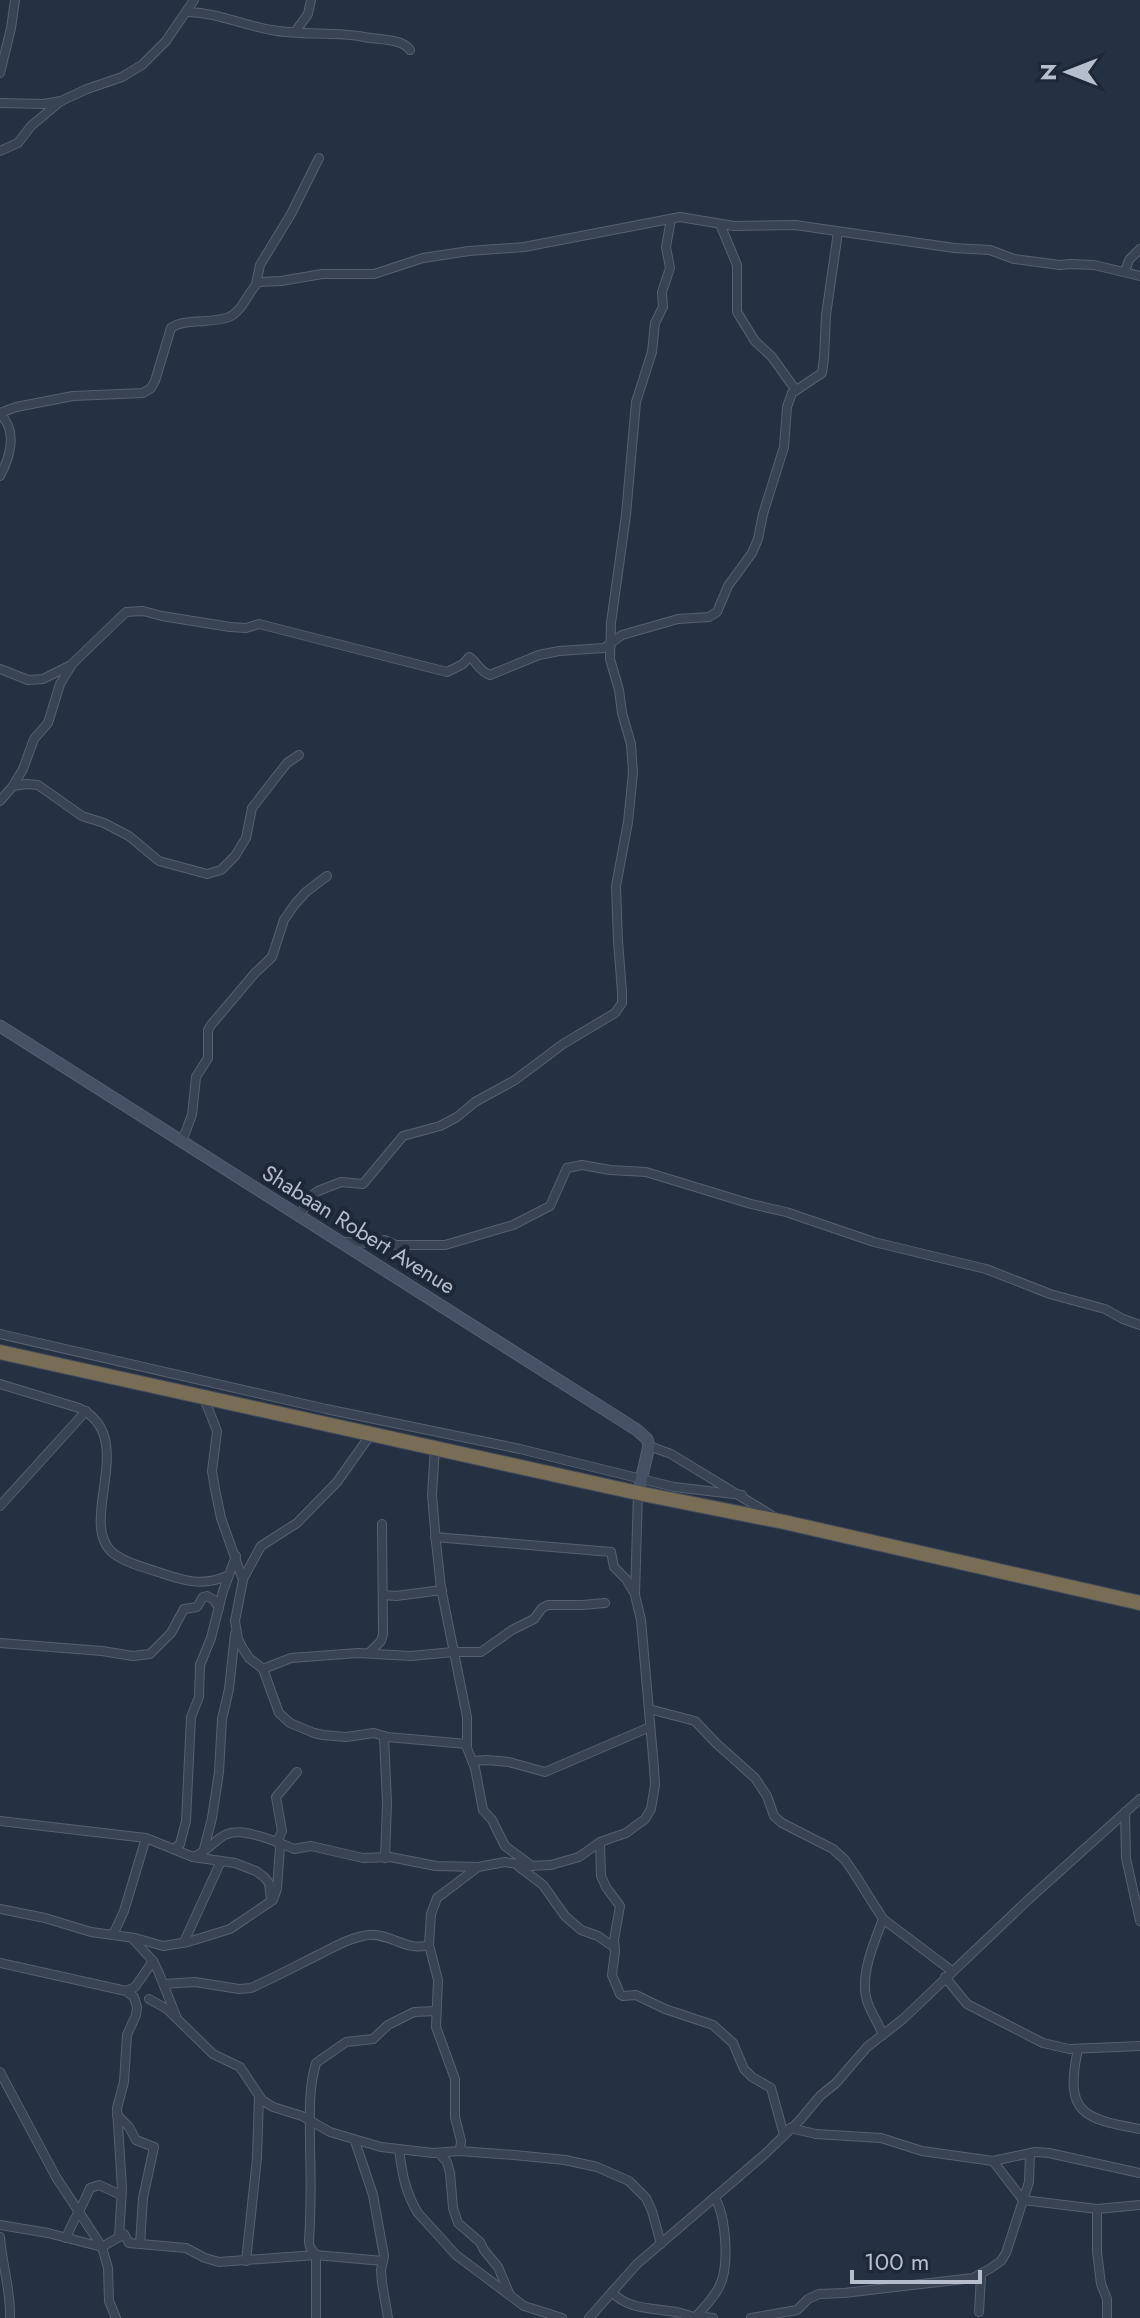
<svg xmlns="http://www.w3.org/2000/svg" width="1140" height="2318" viewBox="0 0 1140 2318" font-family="Jost,sans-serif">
	<rect width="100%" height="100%" fill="#253043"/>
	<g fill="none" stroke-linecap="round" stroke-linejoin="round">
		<g stroke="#576070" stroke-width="10">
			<g id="street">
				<path d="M188 12C220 13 241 25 272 30 302 36 334 31 364 37 378 40 402 38 410 50"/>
				<path d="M295 32 308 14 311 0"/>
				<path d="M0 73 11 28 15 0"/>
				<path d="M0 103 44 104 61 101"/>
				<path d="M0 151 18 143 31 126 61 101 87 89 122 77 142 65 166 41 194 0"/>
				<path d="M720 224 737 265V312L755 341 772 357 795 389"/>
				<path d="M1125 271 1129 260 1140 249"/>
				<path d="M256 284 260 265 291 214 319 158"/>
				<path d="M0 413 16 407 73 396 143 393 151 388 155 381 171 328C184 318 212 324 229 317 243 311 248 291 259 282L281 281 322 274H374L423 258 469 251 524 247 680 217 734 226 795 225 954 248 990 250 1014 259 1060 265 1071 264 1094 265 1140 276"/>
				<path d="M0 414C18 431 10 457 0 476"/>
				<path d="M0 669 28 680 43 679 71 665 126 612 143 611 162 616 230 627 246 628 259 624 447 672 463 664 469 657C477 661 477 670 490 675L539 655 559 651 604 648 622 635 678 619 709 617 717 612 728 586 752 553 758 539 763 514 784 447 787 407 792 393 822 373 824 358 826 315 838 232"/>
				<path d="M13 786 26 784 38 785 82 816 104 823 129 836 159 861 207 874 221 870 235 856 246 838 252 808 287 763 299 755"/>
				<path d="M0 801 13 786 23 769 34 739 48 723 60 684 71 666"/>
				<path d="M182 1141 192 1115 196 1077 208 1058V1030L211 1025 255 973 272 957 284 920 295 904 306 892 327 876"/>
				<path d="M300 1215 311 1196 318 1191 341 1182 363 1184 403 1136 440 1126 457 1117 475 1102 515 1080 563 1044 615 1013 622 1003V992L618 941 616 886 628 822 633 773 631 744 622 713 619 690 610 659 611 623 626 515 636 402 652 352 655 323 663 307 662 292 670 268 666 247 671 219"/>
				<path d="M343 1242 377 1243 385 1240 396 1245H445L513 1225 550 1206 567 1168 582 1165 610 1170 646 1172 751 1204 786 1212 874 1242 986 1269 1050 1294 1105 1309 1123 1319 1140 1325"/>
				<path d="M0 1334 326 1409 520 1449 674 1487 742 1495"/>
				<path d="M0 1384 79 1408C140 1437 76 1522 113 1553 126 1563 143 1567 158 1572 184 1581 204 1587 229 1575"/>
				<path d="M204 1398 217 1431 212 1471 215 1489 221 1518 243 1580 235 1621 238 1639 242 1647 249 1658 263 1669 279 1713 290 1723 314 1733 323 1735 346 1737 374 1733 387 1737 467 1744"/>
				<path d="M649 1446 671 1454 776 1518"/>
				<path d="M435 1447 432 1495 436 1542 441 1588 467 1717V1748L475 1768 483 1810 492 1820 505 1846 532 1866"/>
				<path d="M0 1506 86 1411"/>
				<path d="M435 1537 611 1552 614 1567 626 1579 633 1591"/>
				<path d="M243 1579 261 1546 297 1523 337 1482 371 1434"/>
				<path d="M383 1595 396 1596 442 1590"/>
				<path d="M0 1643 102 1651 133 1656 150 1654 171 1633 184 1609 197 1607 203 1597 207 1596 214 1600 219 1608"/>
				<path d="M369 1653 381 1641 383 1634 382 1524"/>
				<path d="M263 1669 291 1658 358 1653 411 1656 453 1652H481L512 1630 534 1619 542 1608 548 1605H582L605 1603"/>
				<path d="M649 1709 695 1721 717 1744 755 1778 767 1796 774 1816 782 1823 833 1849 845 1860 854 1873 883 1919 952 1971"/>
				<path d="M384 1736 387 1803 385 1858"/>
				<path d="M472 1761 487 1760 509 1762 545 1772 650 1727"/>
				<path d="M1125 1812 1126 1858 1140 1921"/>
				<path d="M0 1821 146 1838 193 1857 235 1863 256 1871 264 1877 269 1883 271 1900"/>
				<path d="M277 1842 282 1831 276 1797 297 1772"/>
				<path d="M280 1843 294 1849 311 1846 363 1858 390 1857 436 1866 478 1867"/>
				<path d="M600 1843 601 1876 606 1887 620 1906 614 1940 615 1951 612 1975 620 1994 623 1996 636 1995 665 2009 713 2025 733 2043 744 2069 752 2077 771 2088 784 2135"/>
				<path d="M175 1848 180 1844 186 1821 191 1717 199 1697 200 1665 211 1638 223 1591 236 1556"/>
				<path d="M203 1853 212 1818 219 1772 222 1719 229 1689 235 1634"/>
				<path d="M518 1866 543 1885 565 1916 581 1930 598 1936 615 1948"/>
				<path d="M0 1909 45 1918 91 1932 135 1938 163 1946 188 1942 230 1929 273 1900 277 1889 280 1847 278 1842C261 1837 235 1825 220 1838 211 1845 204 1853 193 1857"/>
				<path d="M883 1919C874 1943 857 1980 869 2006 873 2016 879 2024 883 2035"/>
				<path d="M113 1935 124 1911 146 1838"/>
				<path d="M132 1938 153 1961 158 1971 176 2016"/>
				<path d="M184 1942 221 1861"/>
				<path d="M0 1963 126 1991 134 1997 137 2007 136 2015 127 2035 124 2082 117 2108 122 2189 119 2237"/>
				<path d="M945 1977 967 2004 1043 2043 1069 2049 1140 2046"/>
				<path d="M164 1984 195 1982 239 1989 251 1988C273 1978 296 1966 318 1955 334 1947 351 1937 369 1935 391 1933 406 1952 429 1945"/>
				<path d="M126 1991 135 1987 153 1961"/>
				<path d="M149 1999 167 2009 213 2054 240 2067 262 2100 273 2107 302 2116 330 2132 381 2147 433 2153 460 2151 514 2155 565 2160 597 2167 629 2181 646 2198 652 2211 661 2244"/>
				<path d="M1078 2049C1064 2113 1083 2119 1140 2129"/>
				<path d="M0 2072 56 2177 102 2247 108 2268 109 2301 116 2318"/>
				<path d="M117 2115 129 2127 136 2140 154 2147 143 2198 140 2244"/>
				<path d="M790 2128 816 2134 881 2138 922 2151 993 2161 1035 2152 1049 2153 1140 2173"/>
				<path d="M355 2141 373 2195 384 2256 381 2270 382 2283 388 2318"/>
				<path d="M399 2149C402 2173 405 2192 418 2213L456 2255 524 2306 562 2318"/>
				<path d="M460 2151 461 2141 455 2117V2079L436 2027 438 1980 429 1945 431 1914 437 1898 478 1867 505 1862 529 1866 551 1865 579 1857 600 1842 626 1833 645 1819 651 1809 655 1785 654 1768 641 1620 635 1595 638 1493"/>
				<path d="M439 2153 447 2162 450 2173 453 2208 458 2223 480 2242 484 2250 498 2267 509 2293"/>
				<path d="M993 2161 1023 2200 1097 2209 1140 2205"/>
				<path d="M1097 2209V2252L1101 2284 1107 2299V2318"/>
				<path d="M0 2225 48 2233 102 2247 124 2234 129 2243 186 2248 205 2258 219 2262 316 2255 383 2261"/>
				<path d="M0 2237C2 2265 11 2290 10 2318"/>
				<path d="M66 2238C73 2220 83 2206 90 2188L99 2185 121 2195"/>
				<path d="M246 2261 257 2158 259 2096"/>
				<path d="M612 2292C632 2315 669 2305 695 2318"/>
				<path d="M979 2312 981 2276"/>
				<path d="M696 2316 713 2318"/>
				<path d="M316 2318V2255L310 2247 309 2242C311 2209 311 2178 310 2146 310 2118 308 2090 316 2063L346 2042 373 2039 388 2025 414 2012 436 2011"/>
				<path d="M589 2318 637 2264 765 2154 800 2120 820 2096 836 2083 867 2047 903 2019 1029 1899 1140 1799"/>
				<path d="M695 2318C703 2308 714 2298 719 2287 730 2267 726 2217 715 2198"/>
				<path d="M751 2318 797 2310 808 2299 819 2294 844 2293 973 2278 991 2268 1001 2261 1006 2253 1029 2182 1030 2154"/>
			</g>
		</g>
		<g stroke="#576070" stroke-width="13">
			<path id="secondary" d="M0 1026 637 1430 647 1439 649 1446 638 1493"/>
		</g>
		<g stroke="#444d5d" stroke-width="16">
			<path id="highway" d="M0 1352 638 1493 784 1522 1140 1603"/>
		</g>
		<use href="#street" stroke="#394353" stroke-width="8"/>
		<use href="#secondary" stroke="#475166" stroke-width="11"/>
		<use href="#highway" stroke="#796d56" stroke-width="14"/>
	</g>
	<g text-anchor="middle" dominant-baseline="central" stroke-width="8" stroke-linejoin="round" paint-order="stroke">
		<g font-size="22" fill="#b6becd" stroke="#1e2738">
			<text transform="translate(359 1229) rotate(32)">Shabaan Robert Avenue</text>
		</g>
	</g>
	<g transform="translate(1068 72) rotate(270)" stroke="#1e2738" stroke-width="6" paint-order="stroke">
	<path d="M0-6L14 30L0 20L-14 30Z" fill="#b6becd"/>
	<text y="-12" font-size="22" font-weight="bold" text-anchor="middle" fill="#b6becd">N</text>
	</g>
	<path d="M852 2270v12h128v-12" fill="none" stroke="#b6becd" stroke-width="4"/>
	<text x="864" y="2270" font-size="24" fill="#b6becd" stroke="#1e2738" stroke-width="6" paint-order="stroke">100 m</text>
</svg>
